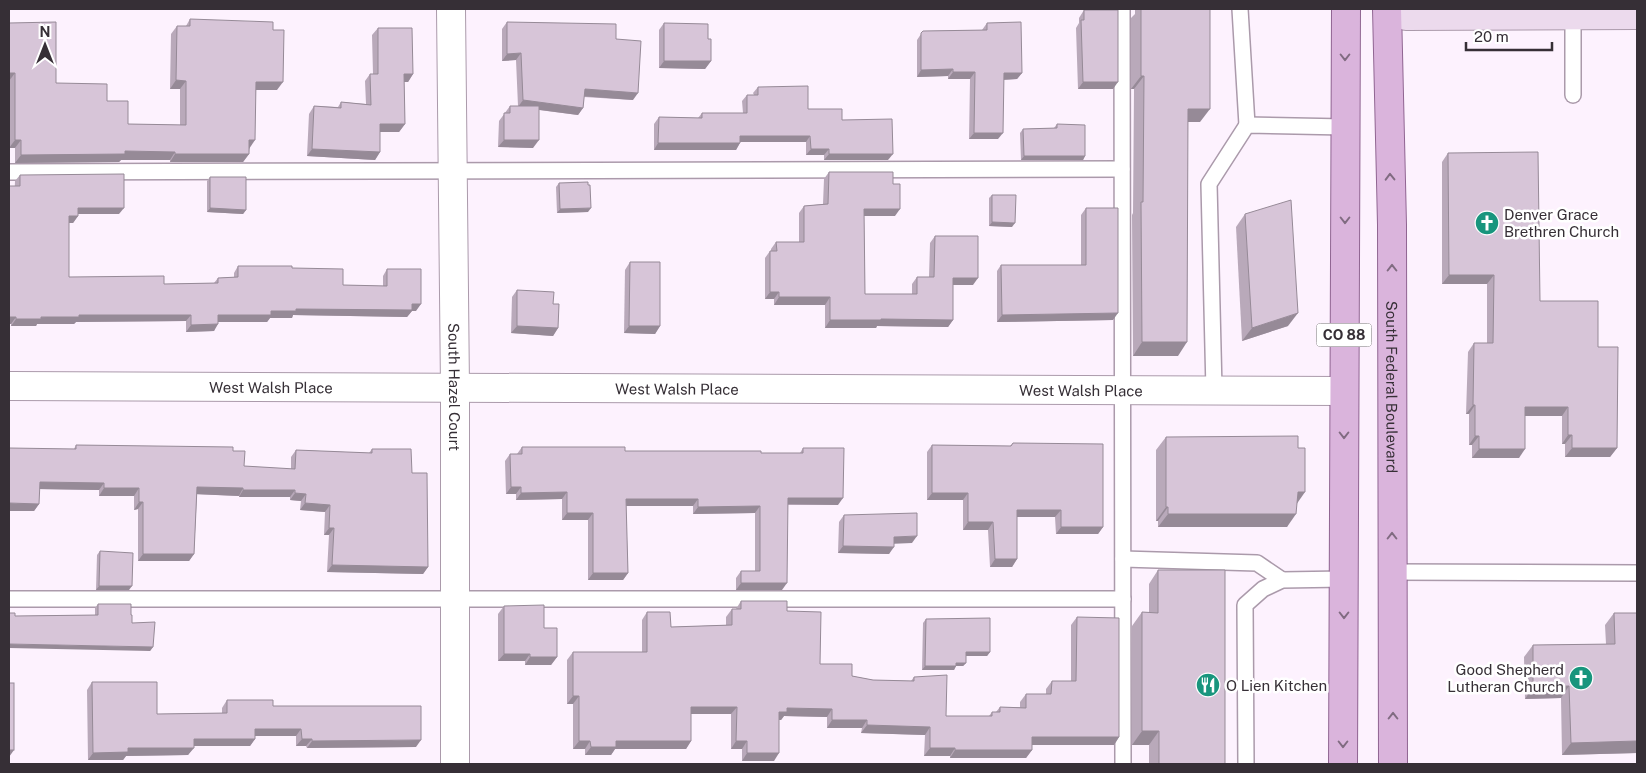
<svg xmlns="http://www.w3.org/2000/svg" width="1646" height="773" viewBox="0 0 1646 773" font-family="'Public Sans',sans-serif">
	<rect width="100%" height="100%" fill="#fdf2fe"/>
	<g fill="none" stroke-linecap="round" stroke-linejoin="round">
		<g stroke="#ab9aab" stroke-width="18">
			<g id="lane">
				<path d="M1122 9 1123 764"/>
				<path d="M1240 9 1247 125"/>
				<path d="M1573 15V95"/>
				<path d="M9 172 1122 169"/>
				<path d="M1214 390 1209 184 1247 125 1345 127"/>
				<path d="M1123 559 1257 563 1282 580"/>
				<path d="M1392 572 1637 573"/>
				<path d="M9 599H1123"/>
				<path d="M1246 764 1245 605 1263 589 1282 580 1344 579"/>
			</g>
		</g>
		<g stroke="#ab9aab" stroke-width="30">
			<g id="street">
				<path id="s1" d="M451 9 455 388V764"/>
				<path id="s2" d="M9 386 1344 391"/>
			</g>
		</g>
		<g stroke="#ab9aab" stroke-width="30">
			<path id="secondary" d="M1394 9 1406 16 1637 15"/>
		</g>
		<g stroke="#906592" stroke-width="30">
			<g id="primary">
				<path id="s3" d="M1387 9 1392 225 1393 764"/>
				<path d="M1343 764 1346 9"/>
			</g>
		</g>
		<use href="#lane" stroke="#fff" stroke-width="15"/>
		<use href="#street" stroke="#fff" stroke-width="28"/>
		<use href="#secondary" stroke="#ecdaed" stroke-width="28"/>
		<use href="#primary" stroke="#dab4dc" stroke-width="28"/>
	</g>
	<g fill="#b9a9ba">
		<path d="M1135 9H1210L1200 122H1188L1178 356H1133L1132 215 1133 213 1134 89H1131V18L1135 14Z"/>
		<path d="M1084 10 1113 89H1078L1076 28 1079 23V18Z"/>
		<path d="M190 19 273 30 277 90H256L249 154 243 162H170V160H121L119 162 15 163V148H9V23L56 83 107 101 128 124 180 125V89H170L171 34 177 26H186Z"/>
		<path d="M507 22 616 39 633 100 584 97 583 108 578 115 539 110 533 148 498 147 499 121 510 106H518L516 60 502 61V29Z"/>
		<path d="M664 23 708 39 711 61 705 69 659 68V30Z"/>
		<path d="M987 23 1022 73 1017 79 1003 80 998 139H969L970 79H948V76L917 77V40L923 31 982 30Z"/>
		<path d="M378 28 413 74 408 82H404L405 124 399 132H380V152L375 160 307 156 309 114 314 106 338 107 341 102 366 104 365 81 370 74H373L372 35Z"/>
		<path d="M758 87 808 109 842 120 888 160H824V155H806V142H740L736 150H654V124L659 117 698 118 702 113H743L742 101 747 95H754L753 93Z"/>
		<path d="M1057 124 1085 156 1083 160H1021L1020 133 1023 129 1054 128Z"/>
		<path d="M1448 153 1540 301 1598 347 1617 448 1610 457H1565V444H1562V416H1525L1519 458H1472V445H1469V414H1466L1468 352 1474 343H1487V284H1442V162Z"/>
		<path d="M829 172 893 184 895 216H864L865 294H912V284L917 277H929L930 243 935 236 973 285H953V320L948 327 877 326 876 328H825V305H774V299H765V258L770 251H771V249L776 242H799V213L804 206 823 204 824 179Z"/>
		<path d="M20 175 119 214H78V216L73 223H69V277L164 284 214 283 218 278 234 277V273L238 266 292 268 343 285 383 286V276L387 269 416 311H412L407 317 293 315 292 318H270L267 322H218L214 331 186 332V321L76 322 74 324H37L36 326H11V324H9L15 181Z"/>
		<path d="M210 177 246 210 243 214 207 212V181Z"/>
		<path d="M559 183 588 212 557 213 556 187Z"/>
		<path d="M992 195 1012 227 989 226V198Z"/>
		<path d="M1086 208 1113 320 997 322V271L1001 265H1081V215Z"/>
		<path d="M1245 214 1288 326 1242 341 1236 227Z"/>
		<path d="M630 262 660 326 655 334 624 333 625 270Z"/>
		<path d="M517 290 553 304 558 328 553 336 511 333 512 297Z"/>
		<path d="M1166 437 1297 503 1287 527H1158V521H1156V450Z"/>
		<path d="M1013 443 1103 527 1098 534H1056L1055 517H1017V559L1012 567H990L988 530H963V500H927V452L932 445 1010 446Z"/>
		<path d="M76 445 233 451 244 466 291 469V457L296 450 369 453 372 449 412 473 428 567 423 574 327 572 329 535H324L325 512 300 510 301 501 290 500V497H239V496L197 494 194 554 189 561H138V509L134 510V496H99V490L39 489V504L34 511H9L74 449Z"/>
		<path d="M522 447 625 451 761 453H800L803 448 838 505H788L782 590H736V578L741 571H755V513L693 514V506H626L628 573 623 580H588V520H562V499L516 500V494H506L505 461 510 454H517Z"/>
		<path d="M844 515 912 543H894L889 554 838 553 839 522Z"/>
		<path d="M100 551 129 590H96L97 555Z"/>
		<path d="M1158 570 1225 764H1149V745H1132V626L1142 612 1149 613V584Z"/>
		<path d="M741 601 787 611 820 664 852 676 873 680 911 681 914 677 946 716H989L992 712H996L1000 707H1020V702L1026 694H1046V689L1052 681H1071V625L1077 617 1119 737 1114 745H1032V750L1026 758H950V756H924L925 735 861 733 862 728H827V717L784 716 781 720H779L774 761H742V749H731V714H691V741L686 749H615L611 755H585V749H573V704H567V660L573 652H642V620L647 612 671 627 726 625V617L732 609H736Z"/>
		<path d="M98 604 131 615 132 623 153 647 150 651 15 616 95 615V608Z"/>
		<path d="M504 606 544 628 557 657 551 665H525V661H498V614Z"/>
		<path d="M1614 613H1637V753L1562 755 1561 698 1525 699 1524 657 1533 645 1606 644 1605 625Z"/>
		<path d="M926 619 990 652 987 656H966V663L963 666H956L954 670H922L923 623Z"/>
		<path d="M92 682 157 714 222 713V708L227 700 273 706 416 747 307 748 306 746H296V736H255V739L250 746H194L188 755 126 756 123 760H88L87 690Z"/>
	</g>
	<g fill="#968a97">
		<path d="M521 53 516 60 502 61 507 54Z"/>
		<path d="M664 61H711L705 69 659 68Z"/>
		<path d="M953 69 948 76 917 77 921 70Z"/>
		<path d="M953 72H975L970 79H948Z"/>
		<path d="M9 73H15L9 81Z"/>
		<path d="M1004 73H1022L1017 79 999 80Z"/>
		<path d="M404 74H413L408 82H399Z"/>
		<path d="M1141 76H1144L1134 89H1131Z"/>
		<path d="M176 80 186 81 180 89H170Z"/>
		<path d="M256 82H283L277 90H250Z"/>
		<path d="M1083 82H1118L1113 89H1078Z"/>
		<path d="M585 89 638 93 633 100 580 96Z"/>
		<path d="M523 100 583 108 578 115 518 107Z"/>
		<path d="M1188 109H1210L1200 122H1178Z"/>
		<path d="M380 124H405L399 132H375Z"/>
		<path d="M974 133H1003L998 139H969Z"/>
		<path d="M740 136H810L806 142H735Z"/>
		<path d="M15 140H21L15 148H9Z"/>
		<path d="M249 140H255L249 149H243Z"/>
		<path d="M504 140H539L533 148 498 147Z"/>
		<path d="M658 143H740L736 150H654Z"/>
		<path d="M312 149 380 152 375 160 307 156Z"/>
		<path d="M811 149H829L824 155H806Z"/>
		<path d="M125 151 175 152 170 160H121L119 162 15 163 21 155Z"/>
		<path d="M175 154H249L243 162H170Z"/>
		<path d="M829 154H893L888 160H824Z"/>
		<path d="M1024 156H1085L1083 160H1021Z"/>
		<path d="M78 208H124L119 214H73Z"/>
		<path d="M210 208 246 210 243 214 207 212Z"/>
		<path d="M591 208 588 212 557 213 560 209Z"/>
		<path d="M864 209H900L895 216H859Z"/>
		<path d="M69 216H78L73 223H65Z"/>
		<path d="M992 222 1015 223 1012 227 989 226Z"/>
		<path d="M1449 275H1494L1487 284H1442Z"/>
		<path d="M953 278H978L973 285H948Z"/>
		<path d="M770 292H779L774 299H765Z"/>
		<path d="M779 297H830L825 305H774Z"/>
		<path d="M412 304H421L416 311H412L407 317 293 315 292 318H270L267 322H213L218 315 296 309Z"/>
		<path d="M1118 313 1113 320 997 322 1002 315Z"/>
		<path d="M1298 313 1288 326 1242 341 1252 328Z"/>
		<path d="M79 315H191L186 321 76 322 74 324H37L36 326H11L16 319Z"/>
		<path d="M9 317H16L11 324H9Z"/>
		<path d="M881 319 953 320 948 327 877 326 876 328H825L830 320Z"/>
		<path d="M218 324 214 331 186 332 191 325Z"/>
		<path d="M517 326 558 328 553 336 511 333Z"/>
		<path d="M629 326H660L655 334 624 333Z"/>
		<path d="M1142 342H1187L1178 356H1133Z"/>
		<path d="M1473 405H1475L1469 414H1466Z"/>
		<path d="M1525 407H1568L1562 416H1518Z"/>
		<path d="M1568 435H1572L1565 444H1562Z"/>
		<path d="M1475 436H1479L1472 445H1469Z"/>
		<path d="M1572 448H1617L1610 457H1565Z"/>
		<path d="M1479 449H1525L1519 458H1472Z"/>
		<path d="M40 482 104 483 99 490 35 489Z"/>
		<path d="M197 487 243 488 239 496 192 494Z"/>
		<path d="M511 487H521L516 494H506Z"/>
		<path d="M104 488H139L134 496H99Z"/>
		<path d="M243 490H295L290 497H239Z"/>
		<path d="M567 492 562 499 516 500 521 493Z"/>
		<path d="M1298 492H1305L1296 505Z"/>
		<path d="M295 493 306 494 301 501 290 500Z"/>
		<path d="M932 493H968L963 500H927Z"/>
		<path d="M788 498H843L838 505 783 504Z"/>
		<path d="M626 499H698L693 506H621Z"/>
		<path d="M139 502H143L138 509 134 510Z"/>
		<path d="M9 503 39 504 34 511H9Z"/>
		<path d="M305 503 330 505 325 512 300 510Z"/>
		<path d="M760 506 755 513 693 514 698 507Z"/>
		<path d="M1166 507H1168L1158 521H1156Z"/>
		<path d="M1017 510H1061L1055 517H1012Z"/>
		<path d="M567 513H593L588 520H562Z"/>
		<path d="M1168 514H1296L1287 527H1158Z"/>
		<path d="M968 522H993L988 530H963Z"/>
		<path d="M1061 527H1103L1098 534H1056Z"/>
		<path d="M329 528H334L329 535H324Z"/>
		<path d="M917 536 912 543 889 544 894 537Z"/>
		<path d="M843 546 894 547 889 554 838 553Z"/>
		<path d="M143 554H194L189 561H138Z"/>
		<path d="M995 559H1017L1012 567H990Z"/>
		<path d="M332 565 428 567 423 574 327 572Z"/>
		<path d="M593 573H628L623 580H588Z"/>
		<path d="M741 583H787L782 590H736Z"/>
		<path d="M99 586H132L129 590H96Z"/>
		<path d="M9 644 153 647 150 651 9 648Z"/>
		<path d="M966 652H990L987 656H963Z"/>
		<path d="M504 654H530L525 661H498Z"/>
		<path d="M530 657H557L551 665H525Z"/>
		<path d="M956 663H966L963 666H956L954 670H922L925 666Z"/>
		<path d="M1569 686 1561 698 1525 699 1533 687Z"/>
		<path d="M573 696H579L573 704H567Z"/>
		<path d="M691 707H737L731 714H685Z"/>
		<path d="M787 708 832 709 827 717 784 716 781 720H774L779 712Z"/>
		<path d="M832 720H867L862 728H827Z"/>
		<path d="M867 725 930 727 925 735 861 733Z"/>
		<path d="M255 729H301L296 736H250Z"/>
		<path d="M1142 731H1159L1149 745H1132Z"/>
		<path d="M1032 737H1119L1114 745H1026Z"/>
		<path d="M194 739H255L250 746H188Z"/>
		<path d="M302 739H312L306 746H296Z"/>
		<path d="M421 740 416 747 307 748 312 741Z"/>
		<path d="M579 741H590L585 749H573Z"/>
		<path d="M616 741H691L686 749H615L611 755H585L591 747Z"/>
		<path d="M736 741H747L742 749H731Z"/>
		<path d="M1637 741V753L1562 755 1571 743Z"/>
		<path d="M128 748H194L188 755 126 756 123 760H88L93 753Z"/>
		<path d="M930 748H955L950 756H924Z"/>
		<path d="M9 750H14L9 757Z"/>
		<path d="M955 750H1032L1026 758H950Z"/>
		<path d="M747 753H779L774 761H742Z"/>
	</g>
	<g fill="#d7c5d8" stroke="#968a97">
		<path d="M1141 9H1210V109H1188L1187 342H1142L1141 202H1143L1144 76H1141Z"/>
		<path d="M1084 10H1118V82H1083L1081 20H1084Z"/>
		<path d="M190 19 273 22V30H284L283 82H256L255 140H249V154H175V152L125 151V154L21 155V140H15V73H9V23L56 22V83L107 84V101H128V124L186 125V81L176 80 177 26H190Z"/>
		<path d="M507 22 616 24V39L641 41 638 93 585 89 583 108 523 100 521 53 507 54Z"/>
		<path d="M1021 22 1022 73H1004L1003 133H974L975 72H953V69L921 70V33L923 31 987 30V23Z"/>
		<path d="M664 23 708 24V39H711V61H664Z"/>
		<path d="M378 28H412L413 74H404L405 124H380V152L312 149 314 106 341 108V102L371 105 370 74H378Z"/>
		<path d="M808 86V109H842V120L892 119 893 154H829V149H811L810 136H740V143H658L659 117 702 118V113H747V95H758V87Z"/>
		<path d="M510 106H539V140H504V113H510Z"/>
		<path d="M1057 124 1085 125V156H1024L1023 129 1057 128Z"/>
		<path d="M1538 152 1540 301H1598V347H1618L1617 448H1572V435H1568V407H1525V449H1479V436H1475V405H1473L1474 343H1493L1494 275H1449L1448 153Z"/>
		<path d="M829 172H893V184H900V209H864L865 294H917V277H934L935 236H978V278H953V320L881 319V320H830V297H779V292H770V251H777L776 242H804V206L828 204Z"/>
		<path d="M124 174V208H78V216H69V277L164 276V284L218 283V278L238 277V266H292V268L343 269V285L387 286V269H421V304H412V310L296 309V311H271V315H218V324L191 325V315H79V317H41V319H16V317H9V186H20V175Z"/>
		<path d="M210 177H246V210L210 208Z"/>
		<path d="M588 182V185H590L591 208 560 209 559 183Z"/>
		<path d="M992 195H1016L1015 223 992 222Z"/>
		<path d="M1291 200 1298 313 1252 328 1245 214Z"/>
		<path d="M1086 208H1118V313L1002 315 1001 265H1086Z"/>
		<path d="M630 262H660V326H629Z"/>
		<path d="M517 290 554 292 553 304H559L558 328 517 326Z"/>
		<path d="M1298 436V448H1305V492H1298L1296 514H1168V507H1166V437Z"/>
		<path d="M1013 443 1103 444V527H1061V510H1017V559H995L993 522H968V493H932V445L1011 446Z"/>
		<path d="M76 445 233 447V451H245L244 466 295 469 296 450 372 453V449H411L412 473H427L428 567 332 565 334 528H329L330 505 305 503 306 494 295 493V490H243V488L197 487 194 554H143V502H139V488H104V483L40 482 39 504 9 503V448L76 449Z"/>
		<path d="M522 447H625V451H761V453H803V448H844L843 498H788L787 583H741V571H760V506L698 507V499H626L628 573H593V513H567V492L521 493V487H511L510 454H522Z"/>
		<path d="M917 513V536L894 537V547L843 546 844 515Z"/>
		<path d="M100 551 133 553 132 586H99Z"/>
		<path d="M1158 570H1225V764H1159V731H1142V612L1158 613Z"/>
		<path d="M741 601H787V611L821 612 820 664H852V676L873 680 914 681V677L947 675 946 716H992V712H1000V707L1026 708V694H1051L1052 681H1076L1077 617 1119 618V737H1032V750H955V748H930V727L867 725V720H832V709L787 708V712H779V753H747V741H736L737 707H691V741H616V747H591L590 741H579V696H573V652H647V612H670L671 627 732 625V609H741Z"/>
		<path d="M98 604H131V615H132V623L155 622 153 647 9 644V613H15V616L98 615Z"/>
		<path d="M544 605V628H557V657H530V654H504V606Z"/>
		<path d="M1614 613H1637V741L1571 743 1569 686 1533 687V645L1615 644Z"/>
		<path d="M990 618V652H966V663H956V666H925L926 619Z"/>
		<path d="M92 682H157V714L227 713V700H273V706H421V740L312 741V739H302L301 729H255V739H194V748H128V752L93 753Z"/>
		<rect x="9" y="683" width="5" height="67"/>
	</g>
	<defs><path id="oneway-chevron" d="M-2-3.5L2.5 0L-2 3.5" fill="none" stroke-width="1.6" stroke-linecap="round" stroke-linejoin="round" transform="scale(1.25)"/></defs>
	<g stroke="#806b81">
		<use href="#oneway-chevron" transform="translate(1345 57) rotate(90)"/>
		<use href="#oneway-chevron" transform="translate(1390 177) rotate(-91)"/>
		<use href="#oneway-chevron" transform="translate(1345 220) rotate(90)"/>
		<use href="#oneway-chevron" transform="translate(1392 268) rotate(-90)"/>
		<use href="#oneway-chevron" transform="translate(1344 435) rotate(90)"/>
		<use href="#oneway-chevron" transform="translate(1392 536) rotate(-90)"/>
		<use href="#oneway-chevron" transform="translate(1344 615) rotate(90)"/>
		<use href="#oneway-chevron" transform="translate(1393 716) rotate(-90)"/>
		<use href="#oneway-chevron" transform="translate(1343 744) rotate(90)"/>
	</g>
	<defs>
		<g id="church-disc" transform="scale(1.25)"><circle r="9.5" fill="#18957d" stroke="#fff"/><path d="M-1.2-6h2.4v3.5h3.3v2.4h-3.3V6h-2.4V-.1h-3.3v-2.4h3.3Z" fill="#fff"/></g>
		<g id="restaurant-disc" transform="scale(1.25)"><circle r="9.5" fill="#18957d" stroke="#fff"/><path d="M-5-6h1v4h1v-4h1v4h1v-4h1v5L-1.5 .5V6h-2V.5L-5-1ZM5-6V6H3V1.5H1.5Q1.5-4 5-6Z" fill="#fff"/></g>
	</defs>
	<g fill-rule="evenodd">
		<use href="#church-disc" x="1487" y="223"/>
		<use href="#church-disc" x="1581" y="678"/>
		<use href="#restaurant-disc" x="1208" y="685"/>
	</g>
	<g text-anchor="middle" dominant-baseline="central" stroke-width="5" stroke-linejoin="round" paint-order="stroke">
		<rect fill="#fff" stroke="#726d72" stroke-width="1" x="1316.5" y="323.5" width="55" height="23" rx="4"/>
		<g font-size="14" font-weight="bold" fill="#362f36">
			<text x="1344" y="335">CO 88</text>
		</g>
		<g font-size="15" fill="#362f36" stroke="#fff" text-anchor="start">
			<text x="1504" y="214">Denver Grace<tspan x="1504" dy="17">Brethren Church</tspan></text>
			<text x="1564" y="669" text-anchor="end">Good Shepherd<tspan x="1564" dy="17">Lutheran Church</tspan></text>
			<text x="1226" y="685">O Lien Kitchen</text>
		</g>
		<g font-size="15" fill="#362f36" stroke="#fff">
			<text stroke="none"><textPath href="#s1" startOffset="378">South Hazel Court</textPath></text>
			<text stroke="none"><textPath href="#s3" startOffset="378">South Federal Boulevard</textPath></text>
			<text stroke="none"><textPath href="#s2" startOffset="262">West Walsh Place</textPath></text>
			<text stroke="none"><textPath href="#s2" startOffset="668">West Walsh Place</textPath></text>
			<text stroke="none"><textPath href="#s2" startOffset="1072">West Walsh Place</textPath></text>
		</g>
	</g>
	<rect width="1646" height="773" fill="none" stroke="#362f36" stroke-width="20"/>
	<g transform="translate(45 45)" stroke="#ffffff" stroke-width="4" paint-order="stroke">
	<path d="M0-4L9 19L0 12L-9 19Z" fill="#362f36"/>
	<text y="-8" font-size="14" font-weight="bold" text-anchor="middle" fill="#362f36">N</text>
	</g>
	<path d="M1466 42v8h86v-8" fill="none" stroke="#362f36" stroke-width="2.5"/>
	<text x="1474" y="42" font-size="15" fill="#362f36" stroke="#ffffff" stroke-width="4" paint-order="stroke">20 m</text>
</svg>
